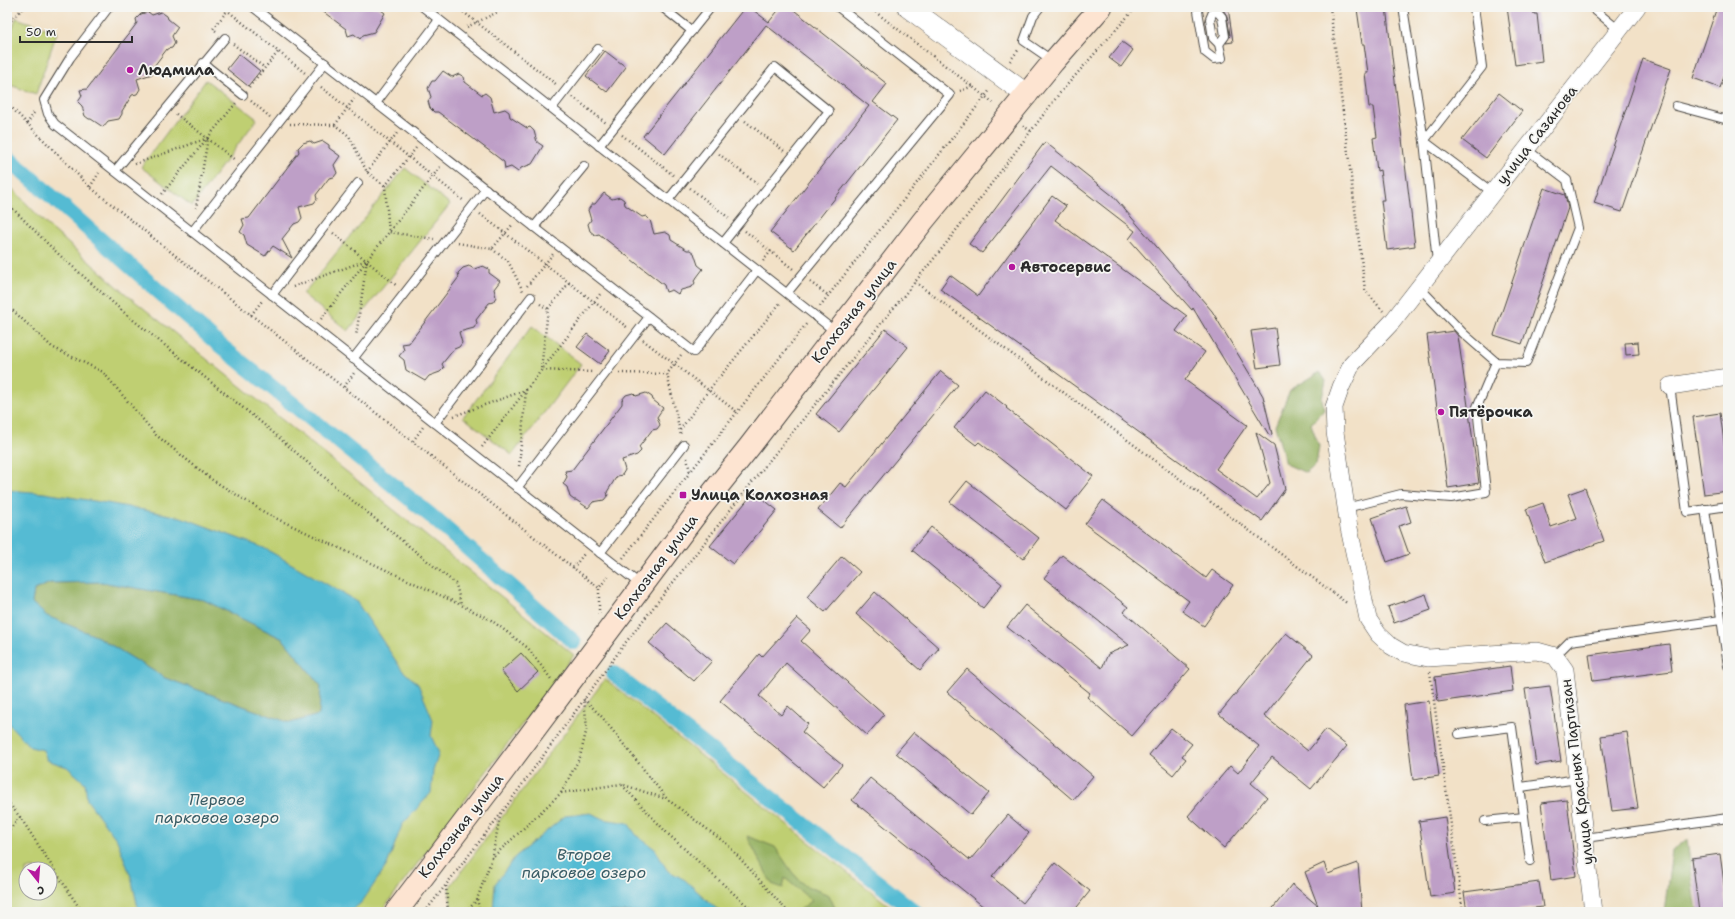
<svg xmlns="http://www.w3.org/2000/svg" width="1735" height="919" viewBox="0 0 1735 919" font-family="'Shantell Sans',sans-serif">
	<rect width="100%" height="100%" fill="#f6f6f2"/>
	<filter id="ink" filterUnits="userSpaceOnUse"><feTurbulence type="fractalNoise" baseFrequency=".025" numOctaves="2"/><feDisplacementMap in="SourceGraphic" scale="8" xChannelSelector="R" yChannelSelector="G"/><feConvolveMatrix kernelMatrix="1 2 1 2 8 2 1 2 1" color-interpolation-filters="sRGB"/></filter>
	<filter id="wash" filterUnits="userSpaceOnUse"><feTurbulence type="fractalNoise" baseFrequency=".012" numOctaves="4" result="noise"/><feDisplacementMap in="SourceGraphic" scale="16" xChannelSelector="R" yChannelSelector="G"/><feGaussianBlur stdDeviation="0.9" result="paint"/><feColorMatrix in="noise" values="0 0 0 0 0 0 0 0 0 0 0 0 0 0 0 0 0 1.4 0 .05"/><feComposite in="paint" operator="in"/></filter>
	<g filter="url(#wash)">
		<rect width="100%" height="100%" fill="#f2e1c7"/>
		<g fill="#bfcf72" stroke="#757d4e" fill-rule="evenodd">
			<path d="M16 18 57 32 36 94 7 84V45Z"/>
			<path d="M206 80 257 119 192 206 141 167Z"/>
			<path d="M405 168 450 204 348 331 303 294Z"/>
			<path d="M7 183 45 223 126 294 574 655 381 912H7ZM26 869H50V893H26Z"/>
			<path d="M532 326 581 364 512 455 463 417Z"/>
			<path d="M605 679 897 912H452L449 888Z"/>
		</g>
		<g fill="#97b264" stroke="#616e48">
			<path d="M1320 372 1326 381 1322 398 1324 410 1311 424 1319 446 1316 465 1306 473 1286 464 1275 426 1290 390Z"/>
			<path d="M101 582 204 600 283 639 321 686 319 715 290 723 165 678 98 637 46 616 32 603 34 590 50 583Z"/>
			<path d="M747 836 775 847 792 872 804 885 829 895 837 912H796L812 901 785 878 783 888 772 884Z"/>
			<path d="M1687 839 1697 912H1664L1672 851Z"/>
		</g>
		<g fill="#55bbd3" stroke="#40737f" fill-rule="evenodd">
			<path d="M7 490 44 493 107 503 181 517 264 548 356 601 402 670 418 684 433 720 431 736 439 753 433 771 431 793 402 825 387 865 362 902 350 912H139L131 877 117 840 87 800 85 783 67 767 47 760 43 750 30 747 7 722ZM101 582 204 600 283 639 321 686 319 715 290 723 165 678 98 637 47 616 32 603 34 590 50 583Z"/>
			<path d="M591 813 603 819 628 823 637 836 655 849 667 870 685 880 720 912H493L495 884 515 857 565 816Z"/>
		</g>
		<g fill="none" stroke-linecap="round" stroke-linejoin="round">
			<g stroke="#55bbd3" stroke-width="16">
				<path d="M7 157 216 342 430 515 574 642"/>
				<path d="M614 674 915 912"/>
			</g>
		</g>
		<g id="blocks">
			<g fill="#be9fc7">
				<path d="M317 7H377L385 13 374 32 363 35 360 39 354 34 348 36 346 29Z"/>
				<path d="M745 7H749L769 22 781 7H790L887 84 873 102 897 120 794 250 770 232 869 106 766 25 665 154 643 136Z"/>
				<path d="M1228 7 1233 42 1226 43 1230 35 1227 16 1222 8Z"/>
				<path d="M1361 7H1386L1415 246 1387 250 1381 200H1384L1380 170 1377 171 1373 138 1377 137 1373 107H1369L1365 73H1368L1364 44H1362L1357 9H1361Z"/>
				<path d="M1507 7H1533L1534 14H1537L1542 61 1515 65Z"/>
				<path d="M1717 7H1728V65L1720 88 1693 78Z"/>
				<path d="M148 12 152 15 161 12 167 16 168 19 178 27 172 36 175 43 172 48 167 49 154 66 156 69 152 74 137 79 140 89 137 94 132 95 122 111V114L119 119 108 121 103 127 91 119H89L85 116 82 106 78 102 82 96 80 90 87 89 137 23 136 19 141 14Z"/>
				<path d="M1122 42 1133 50 1121 67 1109 58Z"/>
				<path d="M605 51 626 67 607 92 586 76Z"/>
				<path d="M239 54 260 71 248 86 227 69Z"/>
				<path d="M1643 59 1671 69 1622 212 1594 203Z"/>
				<path d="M443 71 452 77 459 74 464 77 465 82 482 95 485 93 490 97 494 112 505 109 509 112 510 117 527 128 530 127 534 131 537 142 543 146 532 164 521 168 518 172 511 167 505 169 504 162 438 112H434L430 108 428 101 431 97 428 88 432 81H435Z"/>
				<path d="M1499 93 1522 111 1486 158 1462 140Z"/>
				<path d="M310 141 314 144 323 141 329 145V148L340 156 334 165 337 173 334 177 329 178 316 195 317 199 314 203 299 207 302 218 299 222 294 224 282 239 292 258 273 246 265 256 247 245 244 235 240 232 244 225 242 219 249 218 299 152 298 148 303 143Z"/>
				<path d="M1045 142 1113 196 1212 311 1263 396 1272 434 1269 435 1193 308 1192 310 1129 239 1135 231 1051 166 982 253 969 244Z"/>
				<path d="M1544 188 1565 195 1568 208 1522 344 1494 335Z"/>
				<path d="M604 193 612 199 620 197 624 200 625 205 642 217 646 216 650 220 654 234 665 232 670 235 671 240 687 250H690L694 253 698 265 703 269 694 281 695 283 692 287 681 290 678 294 672 290 666 292 664 285 599 234 595 235 590 231 588 224 591 220 588 210 592 204H595Z"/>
				<path d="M1052 196 1066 206 1055 220 1187 316 1176 331 1205 352 1185 380 1247 425 1216 469 1257 499 1270 483 1256 432 1274 445 1285 489 1262 521 940 289 950 275 978 296Z"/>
				<path d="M469 266 474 269 483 266 489 269V273L500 281 494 289 496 297 493 302 489 303 476 320 477 323 474 328 459 332 462 343 459 347 454 349 442 364 444 368 440 372 429 376 425 381 406 370 404 360 399 356 404 350 402 344 409 343 459 277 458 273 463 268Z"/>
				<path d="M1275 328 1280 365 1257 368 1251 331Z"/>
				<path d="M885 329 908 347 839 432 816 414Z"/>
				<path d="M1454 331 1458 336 1479 483 1448 488 1427 335Z"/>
				<path d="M587 334 610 351 600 364 577 347Z"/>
				<path d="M1638 342 1639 354 1626 355 1625 343Z"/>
				<path d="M941 371 958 385 840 528 818 510 840 483 846 487Z"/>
				<path d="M985 390 1007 407 1006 408 1093 476 1066 510 979 442 976 445 954 428Z"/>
				<path d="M633 393 636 396 646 393 652 397 653 400 663 408 657 417 660 425 657 429 652 430 639 447 641 451 637 455 622 460 625 470 622 475 617 476 607 492 608 495 604 500 593 502 588 508 576 500H574L570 497 567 487 563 484 567 477 565 471 572 470 622 404V400L626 395Z"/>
				<path d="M1720 413 1728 471V491L1704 494 1693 417Z"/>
				<path d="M967 481 1039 538 1023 559 950 502Z"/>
				<path d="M1585 488 1604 541 1545 562 1526 509 1543 503 1551 527 1577 518 1568 494Z"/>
				<path d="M754 492 777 510 733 564 710 546Z"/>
				<path d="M1103 500 1206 578 1212 570 1233 585 1204 626 1182 611 1189 601 1085 524Z"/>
				<path d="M1406 506 1411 522 1399 526 1409 554 1387 562 1372 518Z"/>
				<path d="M931 527 1002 584 983 608 912 550Z"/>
				<path d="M1062 555 1128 607 1124 612 1190 669 1132 736 1087 697 1090 693 1007 627 1025 605 1102 668 1108 654 1129 645 1044 578Z"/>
				<path d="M842 556 860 572 825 612 807 597Z"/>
				<path d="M875 592 939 648 920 670 856 614Z"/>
				<path d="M1426 594 1431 610 1394 623 1388 607Z"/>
				<path d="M797 618 811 630 801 641 884 715 867 735 786 663 759 696 781 715 788 706 808 724 802 732 842 765 823 787 720 701 759 654 762 657Z"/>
				<path d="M667 623 712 661 694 681 649 643Z"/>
				<path d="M1286 633 1313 655 1264 716 1308 751 1326 729 1347 746 1311 789 1272 757 1251 783 1267 797 1224 848 1188 816 1230 766 1238 773 1259 746 1219 714Z"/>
				<path d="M1669 644 1672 671 1593 681 1589 655Z"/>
				<path d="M521 653 538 672 518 691 501 671Z"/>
				<path d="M1510 666 1513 691 1438 702 1435 677Z"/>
				<path d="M967 669 1093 776 1073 800 947 692Z"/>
				<path d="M1550 686 1561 761 1536 765 1525 689Z"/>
				<path d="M1429 701 1439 776 1413 780 1404 705Z"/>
				<path d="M1171 728 1192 744 1182 756 1186 759 1173 775 1149 755Z"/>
				<path d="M914 732 989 793 971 815 896 753Z"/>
				<path d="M1627 732 1638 808 1612 811 1601 736Z"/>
				<path d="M870 778 970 860 1008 815 1029 833 992 877 1023 903 1055 863 1090 891 1073 912H990L852 800Z"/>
				<path d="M1567 800 1576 876 1551 880 1541 803Z"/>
				<path d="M1445 817 1455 893 1430 897 1419 821Z"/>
				<path d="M1720 854 1728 912H1699L1692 858Z"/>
				<path d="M1324 863 1328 874 1358 863 1362 912H1270L1292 884 1318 906 1305 872Z"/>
				<path d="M1539 882 1543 907 1503 912H1467L1464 892Z"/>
			</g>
		</g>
	</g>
	<g filter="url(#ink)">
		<use href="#blocks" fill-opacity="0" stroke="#494642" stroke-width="1"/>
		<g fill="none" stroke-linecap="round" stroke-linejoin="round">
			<g stroke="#494642" stroke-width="10">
				<g id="service">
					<path d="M109 7 70 58 44 100 48 114 55 124 641 585"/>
					<path d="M253 7 694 352 757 270"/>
					<path d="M423 7 837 333"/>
					<path d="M662 7 692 31"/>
					<path d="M1040 7 1033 16 1024 41 1053 61"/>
					<path d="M1199 7 1198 11 1205 52 1214 59 1222 58 1219 44 1213 38 1210 19 1215 7"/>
					<path d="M1403 7 1424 141 1437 262"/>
					<path d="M1474 7 1482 67 1424 141 1492 192"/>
					<path d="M1591 7 1619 30"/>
					<path d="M1215 9 1222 17 1225 36 1219 44"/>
					<path d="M203 63 243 95"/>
					<path d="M376 103 439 20"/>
					<path d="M1676 106 1728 120"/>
					<path d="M552 108 598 49"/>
					<path d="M599 146 711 7"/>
					<path d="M115 171 225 38"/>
					<path d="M668 200 775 67 829 111 723 243"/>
					<path d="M534 227 584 166"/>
					<path d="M192 232 325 63"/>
					<path d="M1419 287 1464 334 1496 362 1526 363 1578 228 1567 180 1526 149"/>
					<path d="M787 293 950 95 838 7"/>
					<path d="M272 295 358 183"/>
					<path d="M353 359 486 189"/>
					<path d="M1670 386 1687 512 1728 506"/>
					<path d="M435 423 531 297"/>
					<path d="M517 488 649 317"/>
					<path d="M1346 508 1401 494 1451 498 1486 492 1477 407 1496 362"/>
					<path d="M1705 509 1728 666"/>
					<path d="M600 553 684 445"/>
					<path d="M1555 656 1570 641 1721 620"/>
					<path d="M1459 734 1512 727 1530 861"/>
					<path d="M1521 787 1578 779"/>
					<path d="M1485 821 1524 817"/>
					<path d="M1585 838 1728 818"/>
				</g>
			</g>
			<g stroke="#494642" stroke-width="18">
				<g id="minor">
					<path d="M1670 386 1728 377"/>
					<path d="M1593 912 1565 670 1555 656 1537 651 1428 658 1403 653 1391 646 1378 634 1368 619 1349 528 1335 432 1334 407 1341 387 1352 364 1392 322 1637 7"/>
				</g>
			</g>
			<g stroke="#494642" stroke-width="22">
				<path id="tertiary" d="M908 7 1027 95"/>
			</g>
			<g stroke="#494642" stroke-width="24">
				<path id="secondary" d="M396 912 501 774 702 506 750 446 923 221 1053 62 1101 7"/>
			</g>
			<g stroke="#494642" stroke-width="2.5" stroke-dasharray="1 3" stroke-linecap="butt">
				<path d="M223 7 305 73"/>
				<path d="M457 7 557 85"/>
				<path d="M688 7 694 12"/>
				<path d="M869 7 995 104"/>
				<path d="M1330 7 1365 290 1383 311"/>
				<path d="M7 17 12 18"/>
				<path d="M467 27 508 7"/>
				<path d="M216 31 213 29 230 7"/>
				<path d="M7 32 12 18 25 7"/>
				<path d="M233 44 265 68"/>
				<path d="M1010 61 1019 49"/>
				<path d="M249 87 278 52"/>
				<path d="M321 87 464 201"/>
				<path d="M960 91 973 86"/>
				<path d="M573 97 606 123"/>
				<path d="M251 101 270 117"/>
				<path d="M7 103 90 187 162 245 599 588"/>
				<path d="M176 114 235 160"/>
				<path d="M745 121 784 151"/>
				<path d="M27 124 35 111"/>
				<path d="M290 124 335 125 349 136 367 172 385 186"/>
				<path d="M335 125 354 99"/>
				<path d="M1023 126 1031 131"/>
				<path d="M622 135 673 175"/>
				<path d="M416 148 385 186 389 232 434 239"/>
				<path d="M719 154 757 184"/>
				<path d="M135 164 208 138 196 208"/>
				<path d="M367 172 397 133"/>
				<path d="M90 187 99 173"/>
				<path d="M690 188 729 218"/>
				<path d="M162 194 236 103"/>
				<path d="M7 203 54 250 127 315 262 423 338 489 456 584 461 605 491 620 528 648 551 679"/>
				<path d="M480 214 628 328"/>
				<path d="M745 231 793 269"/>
				<path d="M333 233 397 286"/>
				<path d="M458 243 492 249 513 224"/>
				<path d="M492 249 508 261 523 291"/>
				<path d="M763 261 771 251"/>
				<path d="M810 282 829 296"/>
				<path d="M915 282 1348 604"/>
				<path d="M569 283 548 309 541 370 594 372"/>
				<path d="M527 286 553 254"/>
				<path d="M293 287 367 260 356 336"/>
				<path d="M540 304 548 309"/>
				<path d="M7 305 52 347 103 372 156 435 211 479 269 515 461 605"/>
				<path d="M820 306 990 90"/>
				<path d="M251 315 262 301"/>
				<path d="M321 319 440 167"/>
				<path d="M643 340 737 412"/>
				<path d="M681 355 667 374 681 436"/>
				<path d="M619 373 667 374"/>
				<path d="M344 387 354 373"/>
				<path d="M454 416 526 390 519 467"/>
				<path d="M680 430 709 390 781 302"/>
				<path d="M413 441 423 427"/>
				<path d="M482 447 601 293"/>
				<path d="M687 458 690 472"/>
				<path d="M623 558 807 323"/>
				<path d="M573 568 584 554"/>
				<path d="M599 614V588L610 574"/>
				<path d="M1430 672 1463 912"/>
				<path d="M584 699 602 717 667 799 727 844 788 912"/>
				<path d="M622 785 668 834 754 912"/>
				<path d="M561 793 580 757 587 728 584 700"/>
				<path d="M7 801 20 817 82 912"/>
				<path d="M7 833 20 817"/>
				<path d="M492 858 500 816"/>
				<path d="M446 886 448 912"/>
				<path d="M425 912 500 815 626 642 769 461 945 245 1059 94 1136 7"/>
				<path d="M466 912 477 900"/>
				<path d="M480 912 477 899 492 858 561 793 621 784 666 799"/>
			</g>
			<use href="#service" stroke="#fff" stroke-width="8"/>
			<use href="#minor" stroke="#fff" stroke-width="17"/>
			<use href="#tertiary" stroke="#fff" stroke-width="21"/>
			<use href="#secondary" stroke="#fde4d1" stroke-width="22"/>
		</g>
	</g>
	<g fill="#b5179e" stroke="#f6f6f2" stroke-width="1.5">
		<circle cx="130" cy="70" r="4"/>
		<circle cx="1012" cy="267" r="4"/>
		<circle cx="1441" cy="412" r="4"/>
		<rect x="679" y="491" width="8" height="8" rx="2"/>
	</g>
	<g text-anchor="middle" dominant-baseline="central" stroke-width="3.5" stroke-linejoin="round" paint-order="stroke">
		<g font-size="15" font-weight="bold" fill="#2b2b2b" stroke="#f6f6f2" text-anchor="start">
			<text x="138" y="70">Людмила</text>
			<text x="1020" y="267">Автосервис</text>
			<text x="1449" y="412">Пятёрочка</text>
			<text x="691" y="495">Улица Колхозная</text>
		</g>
		<g font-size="15" fill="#2b2b2b" stroke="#f6f6f2">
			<text transform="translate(1537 135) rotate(-52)">улица Сазанова</text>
			<text transform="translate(854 311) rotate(-52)">Колхозная улица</text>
			<text transform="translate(656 567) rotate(-53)">Колхозная улица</text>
			<text transform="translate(1577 772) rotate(-97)">улица Красных Партизан</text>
			<text transform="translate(461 826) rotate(-52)">Колхозная улица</text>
		</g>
		<g font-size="16" font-style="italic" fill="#3a5d66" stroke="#f6f6f2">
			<text x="217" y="799">Первое<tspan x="217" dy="18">парковое озеро</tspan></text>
			<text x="584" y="854">Второе<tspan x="584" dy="18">парковое озеро</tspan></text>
		</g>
	</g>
	<rect width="1735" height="919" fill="none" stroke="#f6f6f2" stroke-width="24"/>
	<g transform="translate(38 881) rotate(163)"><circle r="19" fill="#f6f6f2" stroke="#a5a5a2"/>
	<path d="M0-3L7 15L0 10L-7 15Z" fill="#b5179e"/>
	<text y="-6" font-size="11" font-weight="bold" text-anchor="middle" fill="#2b2b2b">С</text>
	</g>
	<path d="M20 36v6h112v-6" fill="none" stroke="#2b2b2b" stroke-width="2"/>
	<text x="26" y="36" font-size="12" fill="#2b2b2b" stroke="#f6f6f2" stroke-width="3" paint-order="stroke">50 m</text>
</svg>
